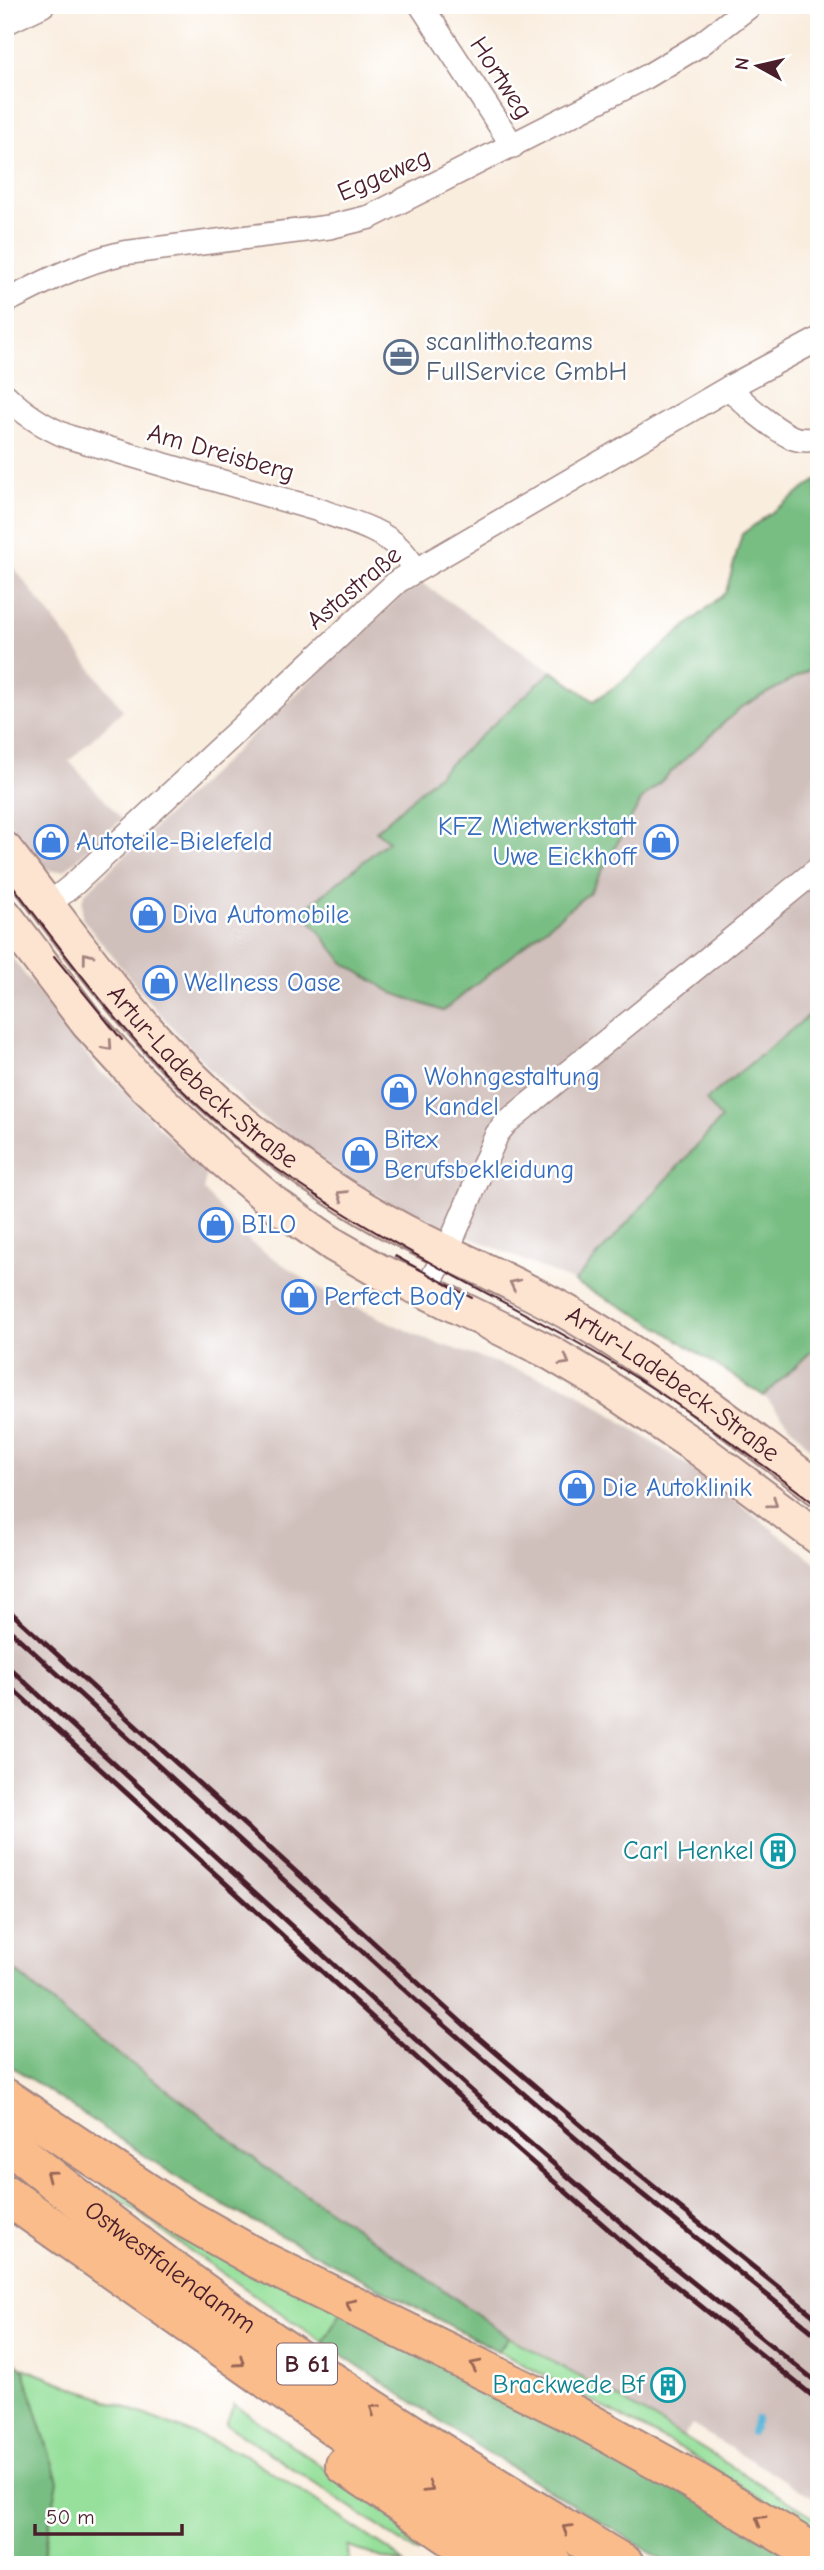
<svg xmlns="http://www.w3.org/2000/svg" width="824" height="2570" viewBox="0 0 824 2570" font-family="'Comic Neue',sans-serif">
	<rect width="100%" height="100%" fill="#fff"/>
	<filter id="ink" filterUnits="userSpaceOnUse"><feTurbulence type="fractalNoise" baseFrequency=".0143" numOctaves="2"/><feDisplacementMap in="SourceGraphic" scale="14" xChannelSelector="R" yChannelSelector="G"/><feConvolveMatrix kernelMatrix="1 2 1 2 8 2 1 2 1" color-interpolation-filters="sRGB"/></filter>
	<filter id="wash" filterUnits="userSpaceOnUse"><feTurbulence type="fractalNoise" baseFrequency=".00686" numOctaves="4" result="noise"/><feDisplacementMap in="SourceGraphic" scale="28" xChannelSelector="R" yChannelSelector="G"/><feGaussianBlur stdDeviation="1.57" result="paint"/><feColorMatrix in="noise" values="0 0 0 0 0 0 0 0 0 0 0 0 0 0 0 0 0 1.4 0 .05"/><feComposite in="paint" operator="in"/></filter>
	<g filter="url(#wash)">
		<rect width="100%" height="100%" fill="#f9edde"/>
		<g fill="#d0c0bc">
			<path d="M5 556 123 710 69 761 122 819 65 870 54 871 46 869 5 816Z"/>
			<path d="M423 584 552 671 376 832 389 841 590 892 642 799 740 708 811 669H819V1007L706 1100 721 1118 574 1282 390 1203 312 1155 261 1117 214 1074 146 998 82 918V900L86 892 400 596Z"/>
			<path d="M5 949 100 1072 117 1083 206 1176 203 1190 251 1243 324 1292 425 1339 569 1387 702 1475 819 1565V2501L692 2425 684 2436 509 2337 358 2229 262 2165 73 2021 5 1962Z"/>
			<path d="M817 1344H819V1458L764 1396Z"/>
		</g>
		<g fill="#96e09b" stroke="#708063" stroke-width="2">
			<path d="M76 2164 342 2311 323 2342 166 2234Z"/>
			<path d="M509 2337 644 2413 819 2520V2534L678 2447 498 2351Z"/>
			<path d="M23 2368 218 2443 247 2456 389 2550 406 2565 348 2547 349 2565H41L58 2481Z"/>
			<path d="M234 2404 427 2541 418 2553 226 2424Z"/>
		</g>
		<g fill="#78be83" stroke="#616e57" stroke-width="2">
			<path d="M817 480 819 669H811L740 708 642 799 590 892 443 1011 393 993 344 963 303 911 388 841 376 831 552 671 594 701 624 680 726 592 742 534Z"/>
			<path d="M819 1007V1344L764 1396 646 1319 574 1282 721 1119 706 1100Z"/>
			<path d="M5 1962 73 2021 191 2107 262 2165 358 2229 509 2337 498 2351 204 2195 5 2062Z"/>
			<path d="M342 2311 504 2387 808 2565H671L482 2449 323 2342Z"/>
			<path d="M5 2353 23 2368 58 2481 41 2565H5L9 2516 5 2494Z"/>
		</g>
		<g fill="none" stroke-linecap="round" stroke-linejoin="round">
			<path stroke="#5cb8da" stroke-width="6" d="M752 2433 757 2418"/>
		</g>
	</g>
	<g filter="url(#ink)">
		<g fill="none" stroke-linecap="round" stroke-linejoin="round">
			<g stroke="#a28684" stroke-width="26">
				<g id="street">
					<path d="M421 5 513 146"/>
					<path d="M5 23 43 5"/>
					<path d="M5 302C44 282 80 263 123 253L329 227 370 217 646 77 701 44 751 5"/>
					<path d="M730 387C740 402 775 429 791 437 800 441 809 440 819 439"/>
					<path d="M5 395C24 414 44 427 69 437L319 510C344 520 380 528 399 548 406 554 411 563 416 570"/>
					<path d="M48 905 74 884 398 581 730 387 819 339"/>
					<path d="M425 1291 447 1251 497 1134 507 1122 819 868"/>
				</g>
			</g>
			<g stroke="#a28684" stroke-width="37">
				<g id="secondary">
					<path id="s1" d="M5 849C81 948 149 1048 248 1127 296 1166 347 1201 402 1230 458 1259 517 1283 572 1315 659 1366 739 1428 819 1489"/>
					<path d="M5 915 88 1024 140 1081 222 1159 275 1204 334 1245 379 1271 425 1291 549 1352 593 1378 698 1448 819 1538"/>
				</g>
			</g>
			<g stroke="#a28684" stroke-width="42">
				<g id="highway">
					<path d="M5 2098 182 2216 258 2259 573 2414 694 2481 819 2556"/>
					<path id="s2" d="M5 2141C130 2243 268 2342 404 2429 476 2476 551 2520 625 2565"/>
					<path d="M5 2194 369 2451 553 2565"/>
					<path d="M345 2465 493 2565"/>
				</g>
			</g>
			<use href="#street" stroke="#fff" stroke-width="23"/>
			<use href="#secondary" stroke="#fde4d1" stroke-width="33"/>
			<use href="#highway" stroke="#fabc8b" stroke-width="38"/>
			<g stroke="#4a1f2b" stroke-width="2">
				<path d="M5 875C77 971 151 1073 247 1147 350 1226 466 1280 578 1343 663 1391 741 1448 819 1507"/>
				<path d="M54 956 122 1040"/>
				<path d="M395 1256 472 1298"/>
			</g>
			<g stroke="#4a1f2b" stroke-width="5">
				<path d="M5 1607 472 2032 626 2164 819 2320"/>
				<path d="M5 1626 422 2006 617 2174 819 2337"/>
				<path d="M5 1664 509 2125 648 2246 819 2384"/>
				<path d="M5 1682 500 2134 641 2258 819 2401"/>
			</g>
		</g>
		<defs><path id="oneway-chevron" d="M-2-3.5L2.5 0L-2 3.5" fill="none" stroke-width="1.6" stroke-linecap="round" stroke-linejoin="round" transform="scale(1.75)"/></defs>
		<g stroke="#a4827e">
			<use href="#oneway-chevron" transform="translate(87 957) rotate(-127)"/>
			<use href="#oneway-chevron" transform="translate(108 1046) rotate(48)"/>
			<use href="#oneway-chevron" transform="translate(342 1195) rotate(-148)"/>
			<use href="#oneway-chevron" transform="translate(514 1284) rotate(-153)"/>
			<use href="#oneway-chevron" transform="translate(565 1361) rotate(30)"/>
			<use href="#oneway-chevron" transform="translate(773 1503) rotate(36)"/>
		</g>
		<g stroke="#996656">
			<use href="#oneway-chevron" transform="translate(50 2175) rotate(-143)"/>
			<use href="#oneway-chevron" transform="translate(350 2304) rotate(-154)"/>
			<use href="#oneway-chevron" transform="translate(240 2362) rotate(35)"/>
			<use href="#oneway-chevron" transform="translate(475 2365) rotate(-154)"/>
			<use href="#oneway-chevron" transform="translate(374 2409) rotate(-146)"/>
			<use href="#oneway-chevron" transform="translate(429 2488) rotate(32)"/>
			<use href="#oneway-chevron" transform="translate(760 2520) rotate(-149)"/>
			<use href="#oneway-chevron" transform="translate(567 2529) rotate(-148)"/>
		</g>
	</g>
	<defs>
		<g id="office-ring" transform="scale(1.75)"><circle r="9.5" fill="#fff" stroke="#5c6f8a" stroke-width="1.5"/><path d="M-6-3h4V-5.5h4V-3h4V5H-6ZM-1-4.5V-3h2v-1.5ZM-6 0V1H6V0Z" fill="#5c6f8a"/></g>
		<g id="shop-ring" transform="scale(1.75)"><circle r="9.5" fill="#fff" stroke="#3f7fe0" stroke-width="1.5"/><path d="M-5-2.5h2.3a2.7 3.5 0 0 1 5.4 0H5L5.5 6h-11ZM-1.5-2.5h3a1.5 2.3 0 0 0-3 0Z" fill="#3f7fe0"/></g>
		<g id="building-ring" transform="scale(1.75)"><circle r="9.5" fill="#fff" stroke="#0f9aa8" stroke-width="1.5"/><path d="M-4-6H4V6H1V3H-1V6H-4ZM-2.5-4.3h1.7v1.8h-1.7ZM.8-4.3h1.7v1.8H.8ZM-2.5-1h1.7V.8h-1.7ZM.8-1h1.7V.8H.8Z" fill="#0f9aa8"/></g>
	</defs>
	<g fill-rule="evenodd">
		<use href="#office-ring" x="401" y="357"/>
		<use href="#shop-ring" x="51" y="842"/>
		<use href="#shop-ring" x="661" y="842"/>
		<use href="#shop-ring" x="148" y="915"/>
		<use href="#shop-ring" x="160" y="983"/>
		<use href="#shop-ring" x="399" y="1092"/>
		<use href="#shop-ring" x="360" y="1155"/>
		<use href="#shop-ring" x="216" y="1225"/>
		<use href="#shop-ring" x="299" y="1297"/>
		<use href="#shop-ring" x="577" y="1488"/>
		<use href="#building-ring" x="778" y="1851"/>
		<use href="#building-ring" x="668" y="2385"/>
	</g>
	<g text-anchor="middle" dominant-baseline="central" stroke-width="5" stroke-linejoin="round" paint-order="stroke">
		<rect fill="#fff" stroke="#80626b" stroke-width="2" x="277" y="2343.5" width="60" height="41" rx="5"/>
		<g font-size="24" font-weight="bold" fill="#4a1f2b">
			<text x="307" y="2364">B 61</text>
		</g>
		<g font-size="26" fill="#4a1f2b" stroke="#fff">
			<text transform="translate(501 78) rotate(57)">Hortweg</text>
			<text transform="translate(384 175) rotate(-23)">Eggeweg</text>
			<text transform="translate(221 453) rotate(16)">Am Dreisberg</text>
			<text transform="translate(354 588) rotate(-40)">Astastraße</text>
			<text stroke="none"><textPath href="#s1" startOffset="303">Artur-Ladebeck-Straße</textPath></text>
			<text stroke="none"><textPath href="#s1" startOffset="868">Artur-Ladebeck-Straße</textPath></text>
			<text stroke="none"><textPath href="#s2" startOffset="208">Ostwestfalendamm</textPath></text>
		</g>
		<g font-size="26" fill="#4e5e75" stroke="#fff" text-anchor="start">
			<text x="426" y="342">scanlitho.teams<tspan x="426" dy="30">FullService GmbH</tspan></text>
		</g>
		<g font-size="26" fill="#366cbe" stroke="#fff" text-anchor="start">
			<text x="636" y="827" text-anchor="end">KFZ Mietwerkstatt<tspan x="636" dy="30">Uwe Eickhoff</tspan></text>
			<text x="76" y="842">Autoteile-Bielefeld</text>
			<text x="172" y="915">Diva Automobile</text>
			<text x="184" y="983">Wellness Oase</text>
			<text x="424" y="1077">Wohngestaltung<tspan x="424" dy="30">Kandel</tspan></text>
			<text x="384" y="1140">Bitex<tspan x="384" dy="30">Berufsbekleidung</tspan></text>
			<text x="241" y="1225">BILO</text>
			<text x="324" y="1297">Perfect Body</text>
			<text x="602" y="1488">Die Autoklinik</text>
		</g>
		<g font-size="26" fill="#0d838f" stroke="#fff" text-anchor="end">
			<text x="754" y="1851">Carl Henkel</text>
			<text x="644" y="2385">Brackwede Bf</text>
		</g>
	</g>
	<rect width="824" height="2570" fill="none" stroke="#fff" stroke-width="28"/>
	<g transform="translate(758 66) rotate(278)" stroke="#ffffff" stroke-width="5" paint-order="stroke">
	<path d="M0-5L12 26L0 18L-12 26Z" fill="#4a1f2b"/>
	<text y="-10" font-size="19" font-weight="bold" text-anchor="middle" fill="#4a1f2b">N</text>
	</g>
	<path d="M35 2524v10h147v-10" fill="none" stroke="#4a1f2b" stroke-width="3.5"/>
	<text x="46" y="2524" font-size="21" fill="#4a1f2b" stroke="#ffffff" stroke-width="5" paint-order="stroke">50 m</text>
</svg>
